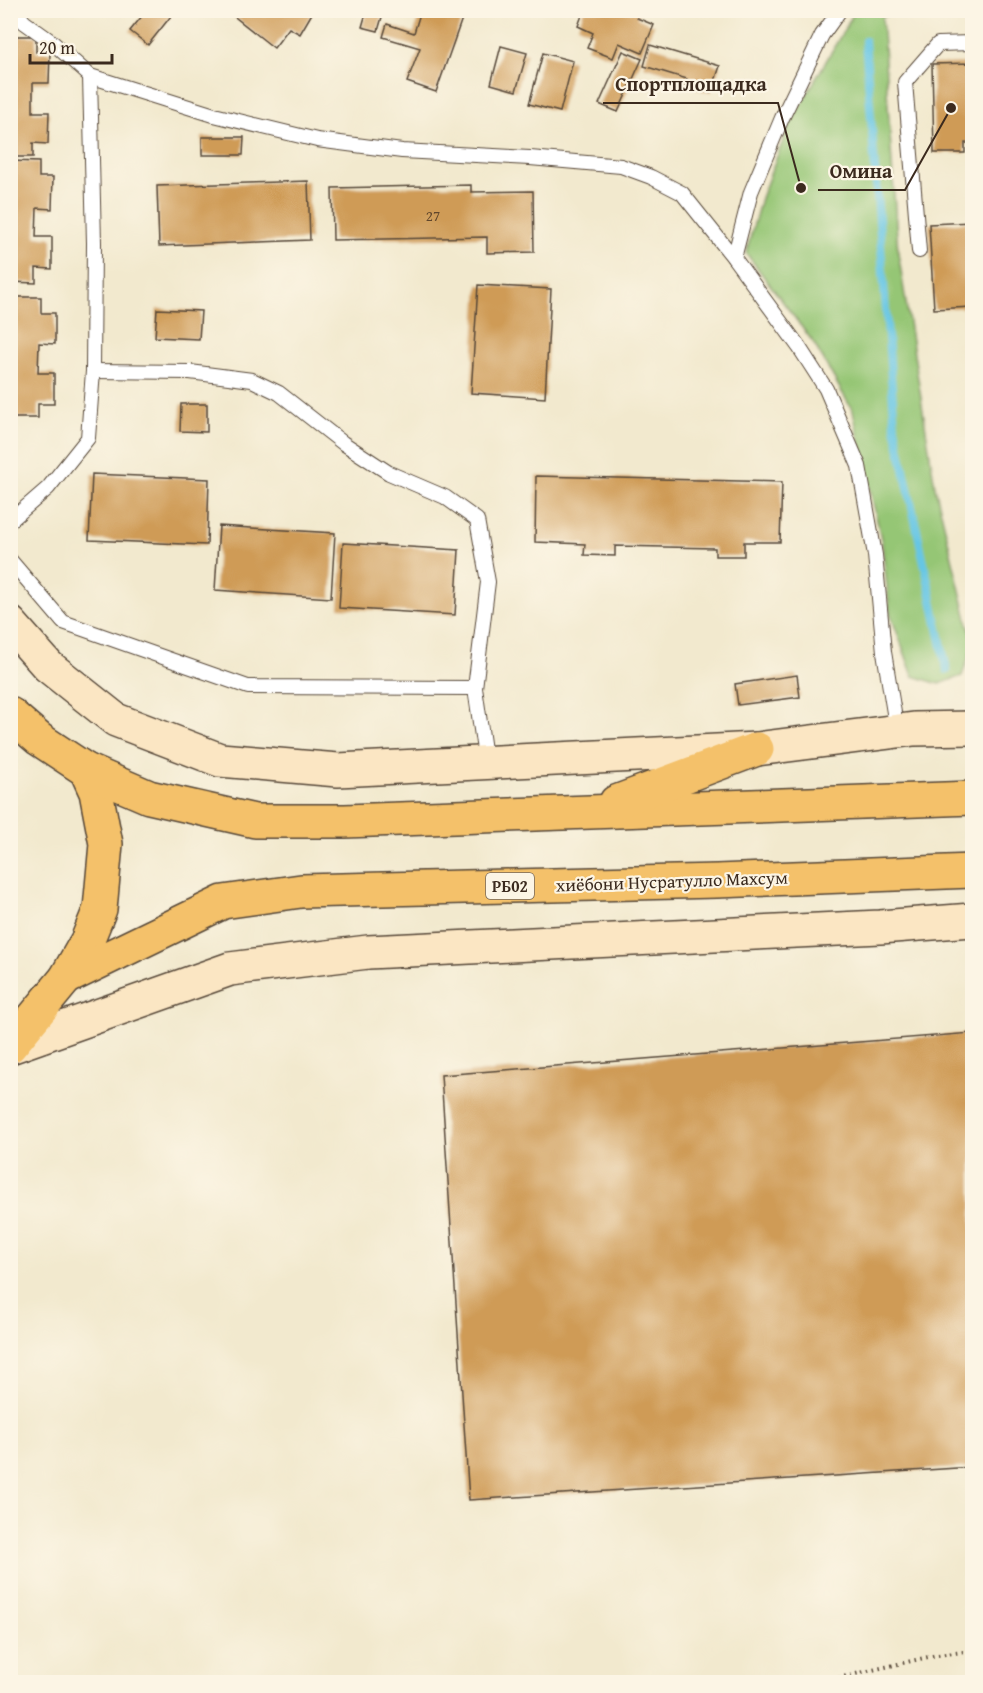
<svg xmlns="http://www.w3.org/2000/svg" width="983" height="1693" viewBox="0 0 983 1693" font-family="'Gentium Book Plus',serif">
	<rect width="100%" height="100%" fill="#fcf5e5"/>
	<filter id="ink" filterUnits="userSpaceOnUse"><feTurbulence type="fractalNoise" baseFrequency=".0167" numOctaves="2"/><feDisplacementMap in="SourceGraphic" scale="12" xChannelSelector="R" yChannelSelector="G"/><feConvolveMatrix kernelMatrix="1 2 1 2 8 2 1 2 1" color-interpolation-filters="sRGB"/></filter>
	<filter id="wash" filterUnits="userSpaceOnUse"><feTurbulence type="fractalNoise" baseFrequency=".008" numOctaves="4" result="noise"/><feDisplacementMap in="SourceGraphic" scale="24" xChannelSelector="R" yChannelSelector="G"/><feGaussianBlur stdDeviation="1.35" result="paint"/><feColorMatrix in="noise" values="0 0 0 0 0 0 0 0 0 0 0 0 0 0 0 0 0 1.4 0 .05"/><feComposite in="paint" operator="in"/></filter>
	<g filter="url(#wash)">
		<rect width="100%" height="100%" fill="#f2e9ce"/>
		<path fill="#95c675" stroke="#68784a" stroke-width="1.5" d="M855 11H897L882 17 898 252 935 487 972 640V647L962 676 939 684 913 676 890 613 882 543 853 411 813 342 746 253 761 198 789 125Z"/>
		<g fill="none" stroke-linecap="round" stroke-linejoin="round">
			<path stroke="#66c6e4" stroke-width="8" d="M865 41 895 427 947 670"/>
		</g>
		<g id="blocks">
			<g fill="#cf9b56">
				<path d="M147 10H164L171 16 148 45 130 31Z"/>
				<path d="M226 10 285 11 314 10 300 34 289 28 274 48Z"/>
				<path d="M367 10H384L378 31 362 27Z"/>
				<path d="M421 10H465L436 92 407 82 420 48 383 37 387 24 414 33Z"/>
				<path d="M584 10 639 12 637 18 654 25 642 53 619 43 613 58 587 48 593 33 578 26Z"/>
				<path d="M10 36H36V52H50L49 83H33V112H49L48 144 33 143V157H10Z"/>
				<path d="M650 45 720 66 711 93 685 85 687 79 644 66Z"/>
				<path d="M501 46 527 53 516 91 491 84Z"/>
				<path d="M623 51 642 59 618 112 599 104Z"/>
				<path d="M543 53 573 61 560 112 529 104Z"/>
				<path d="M972 63V143H965V153H934L932 64Z"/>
				<path d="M202 137H244L243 155H202Z"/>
				<path d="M10 161 39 162V177H53L52 209 37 208 36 237H52V269L36 268V283L10 282Z"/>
				<path d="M308 181 310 240 159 246 157 186Z"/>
				<path d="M471 185V192L533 191 534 252 487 253V237L333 240 332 188Z"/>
				<path d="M972 222V307L934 309 929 224Z"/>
				<path d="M478 285 551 289 545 398 471 393Z"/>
				<path d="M10 297H41V313H55V344L39 343 38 373H54V404H38V418H10Z"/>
				<path d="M157 309 201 311 199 339 155 337Z"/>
				<path d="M181 404H207V432L180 431Z"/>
				<path d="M92 474 209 479 207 545 89 540Z"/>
				<path d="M536 476 782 482 780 542H744V556H715V548L615 546V556L584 555 585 544 535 542Z"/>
				<path d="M219 526 335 533 331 598 215 590Z"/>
				<path d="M343 543 459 550 455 615 339 608Z"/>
				<path d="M797 675 800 697 738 705 735 684Z"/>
				<path d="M972 1033V1467L469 1500 441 1075Z"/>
			</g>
		</g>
	</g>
	<g filter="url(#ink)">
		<use href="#blocks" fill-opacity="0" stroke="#564738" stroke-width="1.5"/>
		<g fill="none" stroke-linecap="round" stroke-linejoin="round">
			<g stroke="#564738" stroke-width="16">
				<g id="lane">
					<path d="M840 10 822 35 782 118 751 192 734 258 799 347 826 389 859 466 875 555 884 652 897 731"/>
					<path d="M90 76 214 115 317 140 402 151 530 158 621 166 651 177 682 193 734 258"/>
					<path d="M919 251 905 82 938 44 972 43"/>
					<path d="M93 371 190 372 252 380 279 393 343 443 389 473 445 497 477 520 488 582 475 688 486 764"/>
					<path d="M10 521 48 488 88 438 93 371 94 243 90 76 52 42 24 22 15 10"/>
					<path d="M10 560 63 622 248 687 475 688"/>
				</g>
			</g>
			<g stroke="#564738" stroke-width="36">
				<g id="secondary">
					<path d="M10 623 48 666 116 720 220 760 338 770 757 749 914 729 972 728"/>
					<path d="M10 1047 230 969 368 952 880 927 972 920"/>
				</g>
			</g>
			<g stroke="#564738" stroke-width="36">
				<g id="highway">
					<path d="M10 714 39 739 86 770 96 792 106 844 100 909 87 941 66 978 10 1046"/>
					<path d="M86 770 149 797 255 821H345L972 798"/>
					<path d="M616 802 757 749"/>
					<path d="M66 978 223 902 301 891 717 881 972 871"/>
				</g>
			</g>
			<path stroke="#564738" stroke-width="4" stroke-dasharray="1.5 4.5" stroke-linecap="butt" d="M821 1682 937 1655 972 1651"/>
			<use href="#lane" stroke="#fff" stroke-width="14"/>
			<use href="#secondary" stroke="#fbe6c3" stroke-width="33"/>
			<use href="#highway" stroke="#f4c16a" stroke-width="33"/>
		</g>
	</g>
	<g text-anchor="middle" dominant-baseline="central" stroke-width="4.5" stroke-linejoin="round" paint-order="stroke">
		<g font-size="15" fill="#60462c">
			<text x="433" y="215">27</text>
		</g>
		<rect fill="#fcf5e5" stroke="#75675a" stroke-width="1.5" x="486" y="873" width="48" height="26" rx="4.5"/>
		<g font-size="16" font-weight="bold" fill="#3b2a1e">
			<text x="510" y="886">РБ02</text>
		</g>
		<g font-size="18" fill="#3b2a1e" stroke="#fcf5e5">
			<text transform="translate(672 881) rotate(-2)">хиёбони Нусратулло Махсум</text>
		</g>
	</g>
	<path fill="none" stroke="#3b2a1e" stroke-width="2" d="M801 188L778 103H603M951 108L905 190H818"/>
	<g fill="#3b2a1e" stroke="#fcf5e5" stroke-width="2">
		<circle cx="801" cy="188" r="6"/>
		<circle cx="951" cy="108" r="6"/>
	</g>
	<g font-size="20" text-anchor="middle" font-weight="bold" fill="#3b2a1e" stroke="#fcf5e5" stroke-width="4.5" stroke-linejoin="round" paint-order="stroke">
		<text x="691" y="91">Спортплощадка</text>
		<text x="861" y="178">Омина</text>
	</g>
	<rect width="983" height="1693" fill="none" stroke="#fcf5e5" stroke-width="36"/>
	<path d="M30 54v9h82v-9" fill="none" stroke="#3b2a1e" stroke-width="3"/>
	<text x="39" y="54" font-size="18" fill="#3b2a1e" stroke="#fcf5e5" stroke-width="4.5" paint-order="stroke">20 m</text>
</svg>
